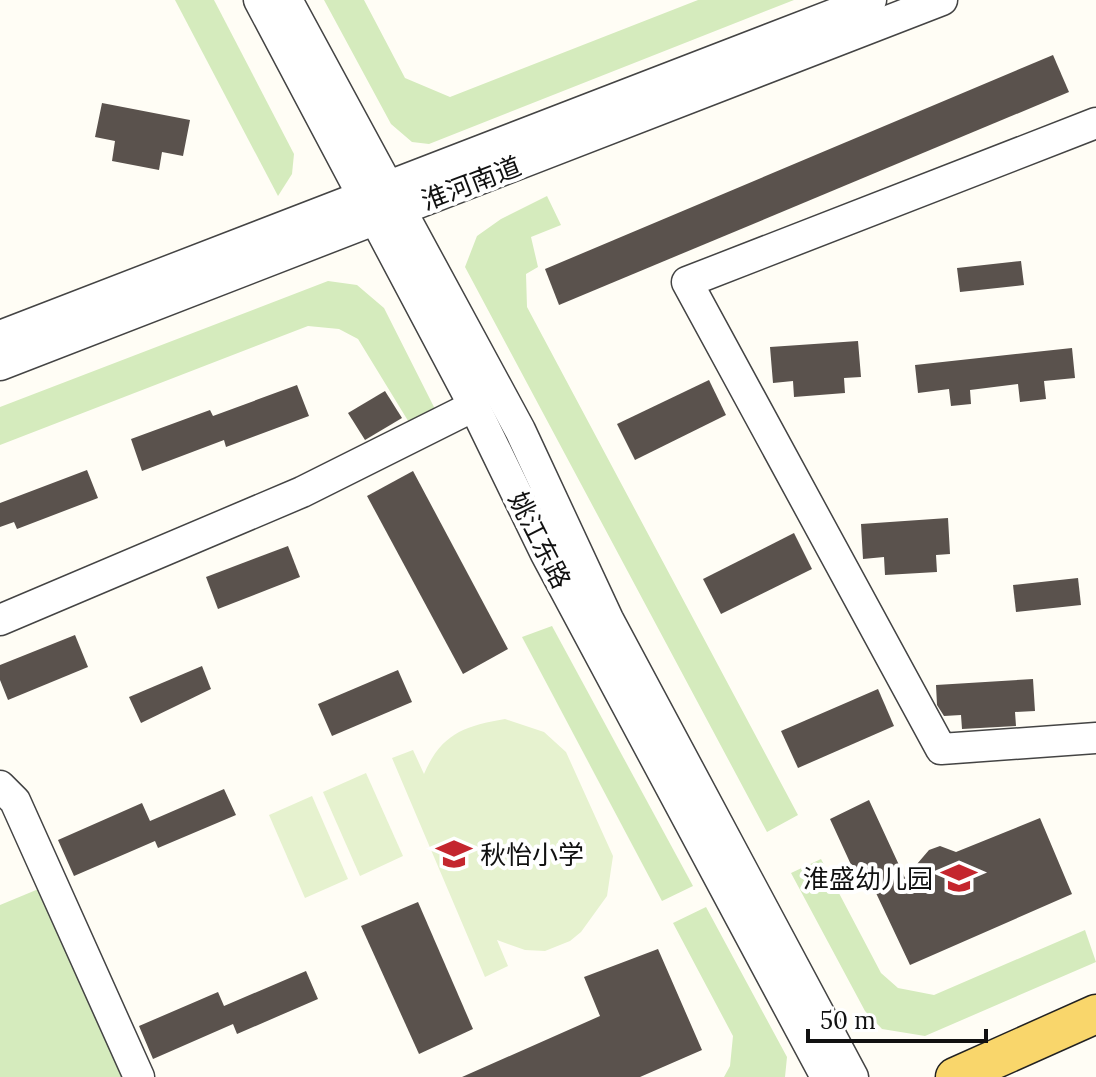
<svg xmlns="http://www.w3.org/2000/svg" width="1096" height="1077" viewBox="0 0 1096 1077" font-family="Lora,'Noto Sans SC',serif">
	<rect width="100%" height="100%" fill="#fffdf5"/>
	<g fill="#d5ebbd">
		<path d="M175 0H214L294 154 292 174 278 196Z"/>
		<path d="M324 0H364L405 78 450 97 698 0H794L429 144 412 142 391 124Z"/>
		<path d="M547 196 561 225 531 237 538 267 526 274 527 307 798 815 767 832 465 267 477 236 501 219Z"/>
		<path d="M328 281 357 285 384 308 436 411 410 424 358 339 339 329 308 326 0 445V407Z"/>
		<path d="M552 626 693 886 662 901 522 637Z"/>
		<path d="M821 859 881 973 898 988 934 995 1085 930 1096 962 925 1036 882 1029 865 1011 791 873Z"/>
		<path d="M41 888 123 1077H0V905Z"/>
		<path d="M706 907 787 1057 785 1077H724L730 1066 733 1036 673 923Z"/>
	</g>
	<g fill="#e6f2cf">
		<path d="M505 719 544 732 566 752 613 856 607 896 581 932 570 941 545 951 525 950 497 940 508 966 485 977 392 758 413 750 424 774C441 734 464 726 505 719Z"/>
		<path d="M366 773 403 856 360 876 323 792Z"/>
		<path d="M312 796 348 879 305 898 269 815Z"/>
	</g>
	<g fill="#5a524d">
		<path d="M1053 55 1069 92 559 305 545 269Z"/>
		<path d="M102 103 190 120 183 156 162 152 159 170 112 161 115 141 95 137Z"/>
		<path d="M1021 261 1024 285 960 292 957 268Z"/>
		<path d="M858 341 861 377 844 378 845 393 794 397 793 381 773 383 770 347Z"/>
		<path d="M1072 348 1075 378 1044 381 1046 399 1020 402 1018 384 970 390 971 404 951 406 949 389 918 393 915 365Z"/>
		<path d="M709 380 726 415 635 460 617 424Z"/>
		<path d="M297 385 309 416 226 447 224 440 142 471 131 439 210 410 213 416Z"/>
		<path d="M385 391 402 418 365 440 348 413Z"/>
		<path d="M87 470 98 498 17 529 14 522 0 527V503Z"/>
		<path d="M413 471 508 649 463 674 367 496Z"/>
		<path d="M948 518 950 554 936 555 937 572 885 575 884 557 863 559 861 524Z"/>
		<path d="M794 533 812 569 721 614 703 579Z"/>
		<path d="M288 546 300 577 218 609 206 577Z"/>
		<path d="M1078 578 1081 605 1016 612 1013 585Z"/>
		<path d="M75 635 88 667 8 700 0 680V665Z"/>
		<path d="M202 666 211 689 141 723 129 697Z"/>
		<path d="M398 670 412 702 332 736 318 704Z"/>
		<path d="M1033 679 1035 711 1015 712 1016 726 962 729 961 715 944 716 937 705 936 685Z"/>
		<path d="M878 689 894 726 798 768 781 731Z"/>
		<path d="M224 789 236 815 158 848 155 841 74 876 58 840 142 803 150 821Z"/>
		<path d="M869 800 905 878 929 850 940 846 956 852 1040 818 1072 894 910 965 868 876 859 882 830 819Z"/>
		<path d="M418 902 473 1029 419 1054 361 926Z"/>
		<path d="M658 949 702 1050 640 1077H462L600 1016 584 977Z"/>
		<path d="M306 971 318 999 237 1034 233 1024 153 1059 139 1026 218 992 224 1006Z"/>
	</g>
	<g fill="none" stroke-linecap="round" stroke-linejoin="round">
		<g stroke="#444" stroke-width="33">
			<g id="minor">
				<path d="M259 0 474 406 546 554 826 1077"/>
				<path d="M287 0 520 430 608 619 853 1077"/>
				<path d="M1096 123 687 282 941 749 1096 738"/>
				<path d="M0 336 871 0"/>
				<path d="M0 365 942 0"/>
				<path d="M0 620 302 492 474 406"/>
				<path d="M0 786 15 801 139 1077"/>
			</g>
		</g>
		<g stroke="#222" stroke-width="41">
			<path id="major" d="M955 1077 1096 1014"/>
		</g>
		<use href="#minor" stroke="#fff" stroke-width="30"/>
		<use href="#major" stroke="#f9d66b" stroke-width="38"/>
	</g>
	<defs>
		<g id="school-bare" transform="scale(2.76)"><path d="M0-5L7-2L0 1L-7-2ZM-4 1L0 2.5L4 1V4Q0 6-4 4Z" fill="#c4262e" stroke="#fff" stroke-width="2.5" paint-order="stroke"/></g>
	</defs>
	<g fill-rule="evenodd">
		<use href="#school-bare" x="454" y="854"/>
		<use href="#school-bare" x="959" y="878"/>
	</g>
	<g text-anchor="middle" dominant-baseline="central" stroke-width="8" stroke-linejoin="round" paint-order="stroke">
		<g font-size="26" fill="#111" stroke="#fff">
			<text transform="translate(471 183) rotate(-21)">淮河南道</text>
			<text transform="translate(540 540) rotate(63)">姚江东路</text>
		</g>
		<g font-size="26" fill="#111" stroke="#fff" text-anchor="start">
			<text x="480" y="854">秋怡小学</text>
			<text x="933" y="878" text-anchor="end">淮盛幼儿园</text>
		</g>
	</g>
	<path d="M808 1029v12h178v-12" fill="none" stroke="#111111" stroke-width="4"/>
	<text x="820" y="1029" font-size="24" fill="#111111" stroke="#ffffff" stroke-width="6" paint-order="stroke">50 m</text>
</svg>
